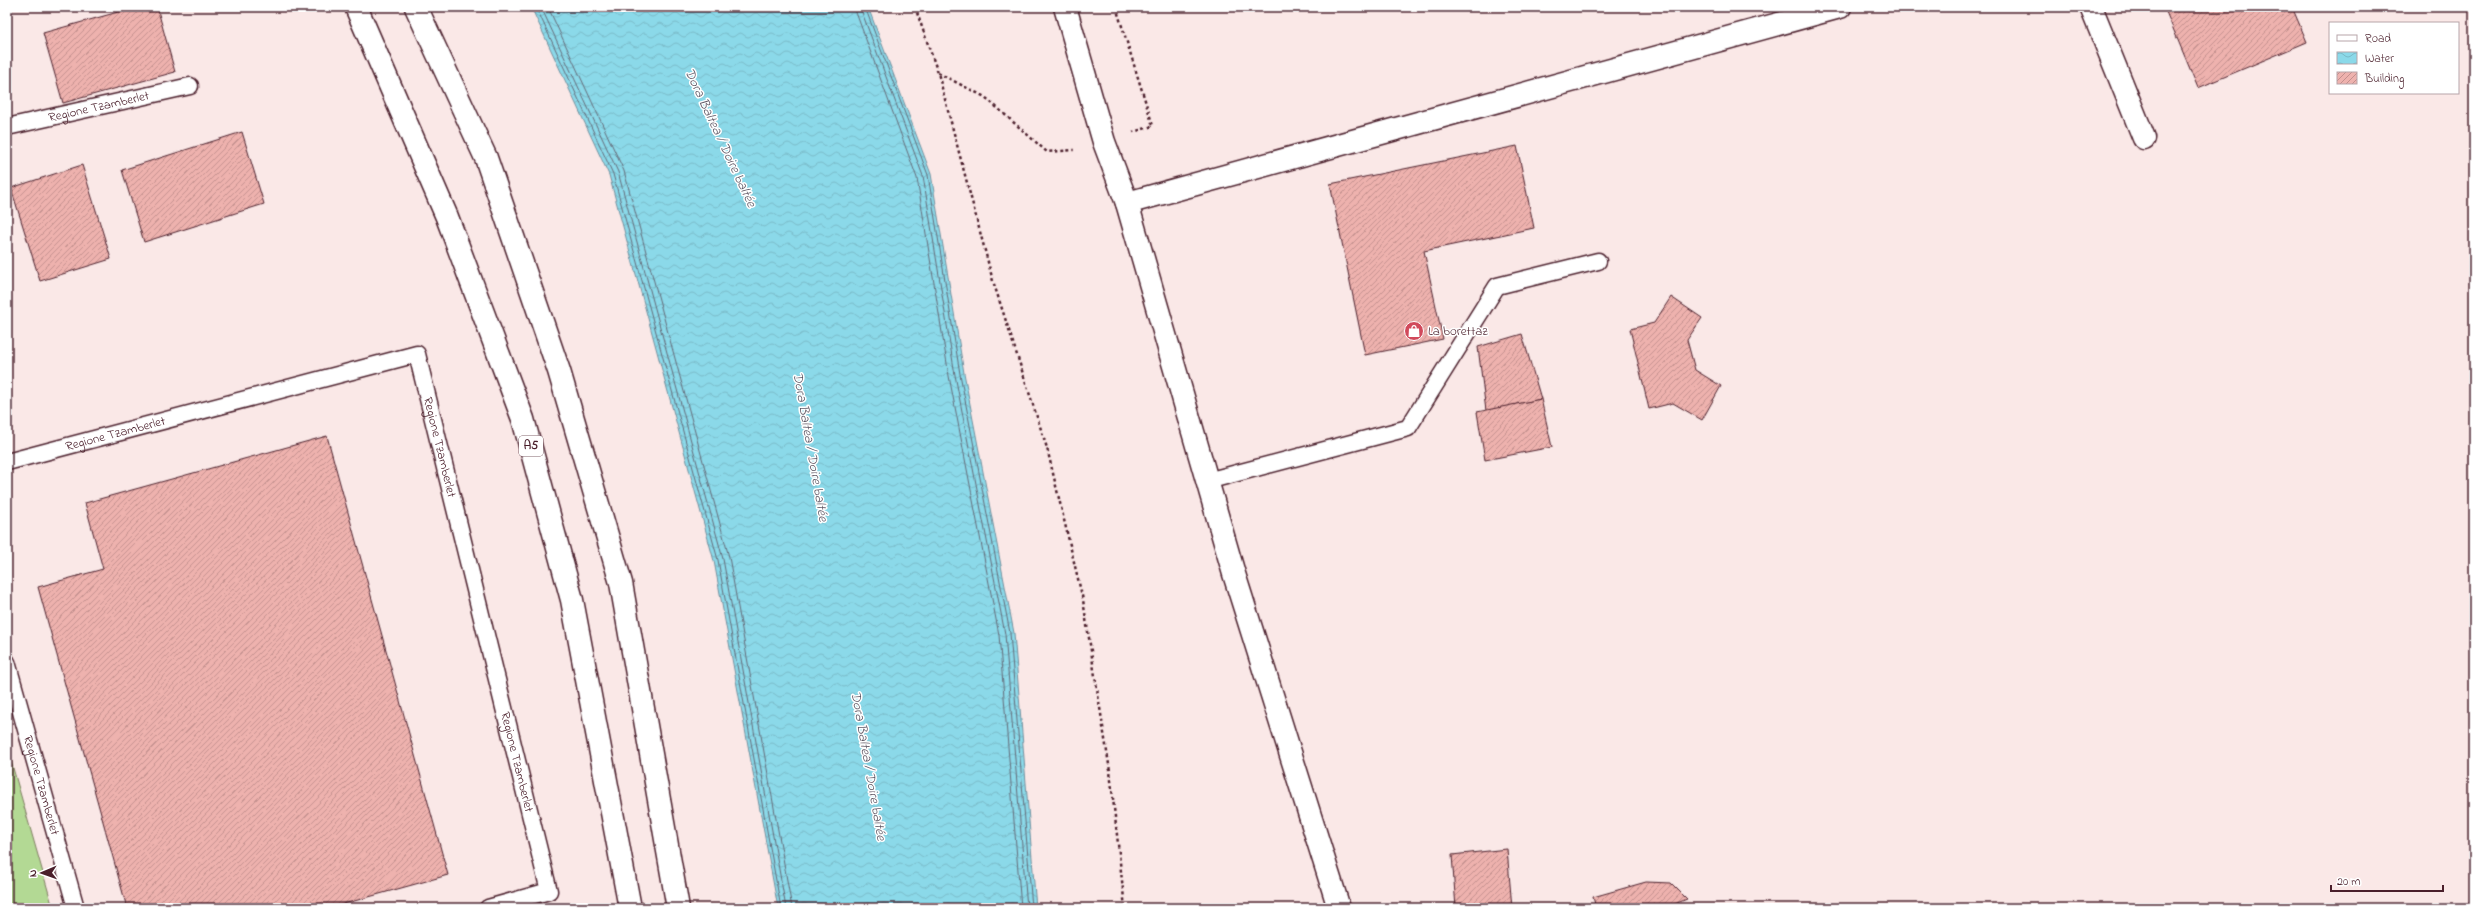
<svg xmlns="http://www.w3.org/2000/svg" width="2481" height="915" viewBox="0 0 2481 915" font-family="'Indie Flower',sans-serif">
	<defs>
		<pattern id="water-waves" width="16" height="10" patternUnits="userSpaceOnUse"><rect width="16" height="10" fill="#8bd9e9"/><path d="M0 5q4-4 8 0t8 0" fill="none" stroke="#79bac8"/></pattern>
		<pattern id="building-hatch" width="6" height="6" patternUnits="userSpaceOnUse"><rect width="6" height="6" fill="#eeb2ae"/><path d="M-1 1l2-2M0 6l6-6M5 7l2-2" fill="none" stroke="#c3908e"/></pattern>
	</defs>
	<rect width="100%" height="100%" fill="#fae8e7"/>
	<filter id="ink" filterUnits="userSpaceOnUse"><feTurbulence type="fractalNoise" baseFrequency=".025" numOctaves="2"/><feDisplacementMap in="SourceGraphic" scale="8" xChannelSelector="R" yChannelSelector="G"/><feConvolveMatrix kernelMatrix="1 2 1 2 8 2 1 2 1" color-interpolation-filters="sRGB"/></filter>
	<g filter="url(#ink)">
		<path fill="#b3d994" stroke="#7e7c60" d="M7 747 53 908H7Z"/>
		<path fill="url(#water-waves)" stroke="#718f9d" d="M531 7H868L931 174 964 373 1014 633 1036 908H778L714 561 609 175Z"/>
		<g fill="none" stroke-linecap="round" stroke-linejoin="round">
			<g stroke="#646977" stroke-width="1">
				<path d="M536 7 613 174 718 560 781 908"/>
				<path d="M541 7 618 172 723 559 786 908"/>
				<path d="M548 7 624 171 729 557 792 908"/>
				<path d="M854 7 917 178 949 376 999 635 1021 908"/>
				<path d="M860 7 923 176 955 375 1005 634 1027 908"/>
				<path d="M865 7 928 175 960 374 1010 633 1032 908"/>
			</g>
		</g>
		<g fill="url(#building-hatch)" stroke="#4a1f2b">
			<path d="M136 7H157L175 72 63 103 43 33Z"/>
			<path d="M2164 7H2292L2307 42 2198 88Z"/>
			<path d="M242 132 264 204 144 242 122 170Z"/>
			<path d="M1517 146 1534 228 1424 251 1443 339 1365 355 1330 184Z"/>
			<path d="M82 165 111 259 40 281 11 188Z"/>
			<path d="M1671 297 1702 318 1687 340 1695 370 1721 386 1702 420 1673 403 1649 409 1630 329 1654 323Z"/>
			<path d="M1522 334 1541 399 1486 411 1478 347Z"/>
			<path d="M1541 399 1552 447 1485 460 1477 412Z"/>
			<path d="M327 436 448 875 329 908H127L38 587 103 569 85 503Z"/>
			<path d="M1507 849 1512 908H1456L1452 855Z"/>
			<path d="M1646 882 1671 883 1687 899 1665 908H1596L1593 897Z"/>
			<path d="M1567 905V908H1530Z"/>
		</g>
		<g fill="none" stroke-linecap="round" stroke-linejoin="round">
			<g stroke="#4a1f2b" stroke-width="19">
				<g id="lane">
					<path id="s1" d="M7 127 190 86"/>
					<path id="s2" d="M7 462 417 354 549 891 488 908"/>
					<path d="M1207 481 1408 428 1497 286 1598 261"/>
					<path id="s3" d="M7 662 76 908"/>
				</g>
			</g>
			<g stroke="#4a1f2b" stroke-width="25">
				<g id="street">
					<path d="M2091 7 2144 138"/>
					<path d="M1127 203 1840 7"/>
				</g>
			</g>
			<g stroke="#4a1f2b" stroke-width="25">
				<path id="secondary" d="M1065 7 1104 142 1127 203 1234 574 1339 908"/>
			</g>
			<g stroke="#4a1f2b" stroke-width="25">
				<g id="highway">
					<path d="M356 7 447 217 523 419 572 600 630 908"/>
					<path d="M416 7 486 158 559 371 621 583 678 908"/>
				</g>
			</g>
			<g stroke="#4a1f2b" stroke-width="2.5" stroke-dasharray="3 3" stroke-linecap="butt">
				<path d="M915 7 938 73 993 281 1047 448 1083 600 1110 771 1125 908"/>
				<path d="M1116 7 1153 126 1133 132"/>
				<path d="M938 73 985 97 1047 152 1074 150"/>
			</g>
			<use href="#lane" stroke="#fff" stroke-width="16"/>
			<use href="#street" stroke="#fff" stroke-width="22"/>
			<use href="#secondary" stroke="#fff" stroke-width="22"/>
			<use href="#highway" stroke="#fff" stroke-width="22"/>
		</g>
	</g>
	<defs>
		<g id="shop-disc" transform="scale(1)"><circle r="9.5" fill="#d1495b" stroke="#fff"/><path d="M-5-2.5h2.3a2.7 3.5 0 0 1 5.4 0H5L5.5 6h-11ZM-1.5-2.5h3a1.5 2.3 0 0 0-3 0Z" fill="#fff"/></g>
	</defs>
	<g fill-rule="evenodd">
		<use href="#shop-disc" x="1414" y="331"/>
	</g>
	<g text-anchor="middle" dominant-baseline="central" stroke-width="3" stroke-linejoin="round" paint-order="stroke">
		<rect fill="#fff" stroke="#80626b" stroke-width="1" x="519" y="436" width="24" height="20" rx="3"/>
		<g font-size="12" font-weight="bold" fill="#4a1f2b">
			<text x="531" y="446">A5</text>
		</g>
		<g font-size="13" fill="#4a1f2b" stroke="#fff">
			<text stroke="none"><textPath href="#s1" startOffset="94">Regione Tzamberlet</textPath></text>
			<text stroke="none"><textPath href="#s2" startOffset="112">Regione Tzamberlet</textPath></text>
			<text stroke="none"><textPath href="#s2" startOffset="520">Regione Tzamberlet</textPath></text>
			<text stroke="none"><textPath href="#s2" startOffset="844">Regione Tzamberlet</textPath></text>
			<text stroke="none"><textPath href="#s3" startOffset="128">Regione Tzamberlet</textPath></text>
		</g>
		<g font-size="13" fill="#4a1f2b" stroke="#fff" text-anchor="start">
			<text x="1428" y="331">La borettaz</text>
		</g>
		<g font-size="14" font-style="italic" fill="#5e5764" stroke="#fff">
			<text transform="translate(720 138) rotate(65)">Dora Baltea / Doire baltée</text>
			<text transform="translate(810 447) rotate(80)">Dora Baltea / Doire baltée</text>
			<text transform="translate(868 766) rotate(80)">Dora Baltea / Doire baltée</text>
		</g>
	</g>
	<rect width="2481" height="915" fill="none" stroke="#fff" stroke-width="24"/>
	<rect x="12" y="12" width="2457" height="891" fill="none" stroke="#4a1f2b" stroke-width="1.5" filter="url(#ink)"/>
	<rect x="2329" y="22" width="130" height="72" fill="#ffffff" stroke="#b7a5aa"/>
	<rect x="2337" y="35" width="20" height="6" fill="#ffffff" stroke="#b7a5aa"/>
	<text x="2365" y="42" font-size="12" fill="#4a1f2b">Road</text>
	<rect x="2337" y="52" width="20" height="12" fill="url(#water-waves)" stroke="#b7a5aa"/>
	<text x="2365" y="62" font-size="12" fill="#4a1f2b">Water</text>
	<rect x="2337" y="72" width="20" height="12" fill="url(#building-hatch)" stroke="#b7a5aa"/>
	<text x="2365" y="82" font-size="12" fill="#4a1f2b">Building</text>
	<g transform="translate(42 873) rotate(268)" stroke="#ffffff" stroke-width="3" paint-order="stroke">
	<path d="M0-3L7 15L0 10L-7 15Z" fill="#4a1f2b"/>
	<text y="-6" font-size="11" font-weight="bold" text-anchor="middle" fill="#4a1f2b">N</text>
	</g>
	<path d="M2331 885v6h112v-6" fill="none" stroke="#4a1f2b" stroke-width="2"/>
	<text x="2337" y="885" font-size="12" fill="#4a1f2b" stroke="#ffffff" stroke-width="3" paint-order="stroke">20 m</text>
</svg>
